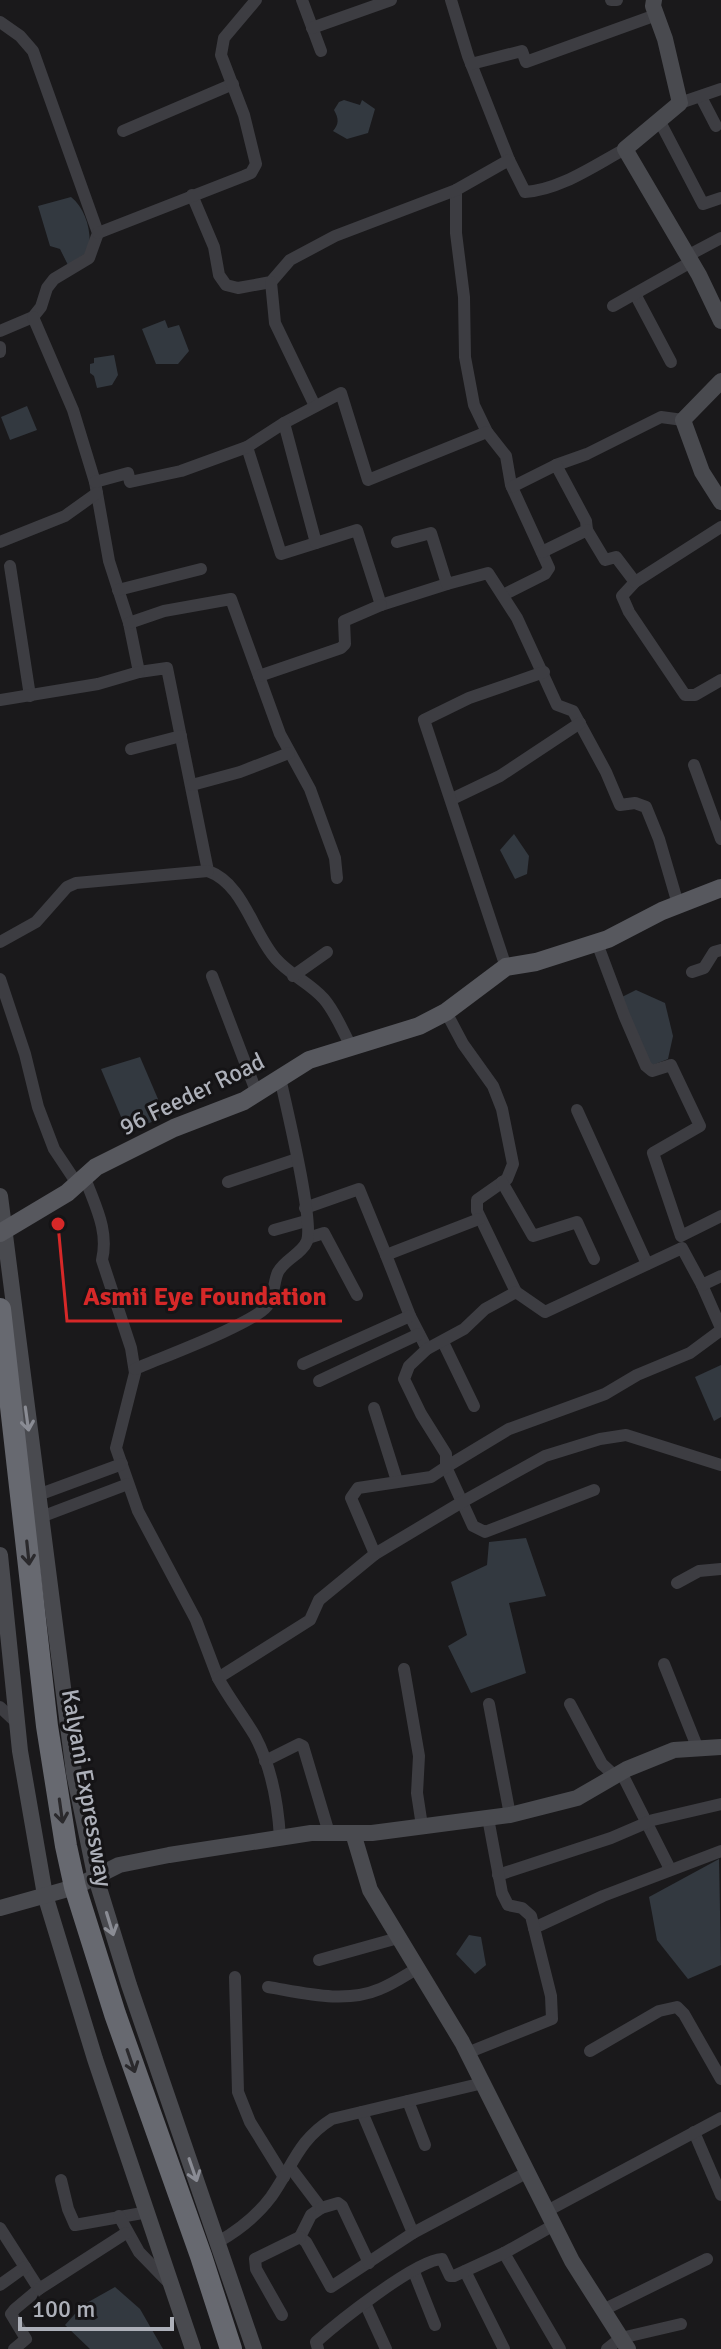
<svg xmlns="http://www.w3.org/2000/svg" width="721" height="2349" viewBox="0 0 721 2349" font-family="Signika,sans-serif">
	<rect width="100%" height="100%" fill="#1a191b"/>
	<g fill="#333940">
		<path d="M344 100 360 105 362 100 375 109 368 133 347 139 333 131C339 124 339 119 334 110L339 102Z"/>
		<path d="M71 197C86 209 92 232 89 251L68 265 60 249 50 246 38 206Z"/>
		<path d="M165 320 168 328 179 325 189 351 178 364H156L142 329Z"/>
		<path d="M114 355 118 375 112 385 97 388 94 376 90 373V364L94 363V358Z"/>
		<path d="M27 406 37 430 10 440 1 417Z"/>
		<path d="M514 834 529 856 527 874 515 879 500 850Z"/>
		<path d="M636 990 665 1003 673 1036 668 1059 653 1065 644 1060 614 1001Z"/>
		<path d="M140 1057 158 1099 160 1119 127 1131 101 1069Z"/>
		<path d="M721 1365V1417L714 1421 695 1377Z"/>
		<path d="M526 1538 546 1596 509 1603 526 1673 471 1693 448 1646 467 1635 451 1582 487 1565 489 1542Z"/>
		<path d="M719 1859 721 1965 688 1979 657 1940 649 1897Z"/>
		<path d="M469 1935 481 1937 486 1965 475 1974 456 1954Z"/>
		<path d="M115 2287 140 2309 163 2349H90L65 2325 83 2305Z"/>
	</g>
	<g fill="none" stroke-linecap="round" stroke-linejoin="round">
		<g stroke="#3d3d42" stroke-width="12">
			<path d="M302 0 321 51"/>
			<path d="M451 0 468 56 509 160"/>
			<path d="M611 0H617"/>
			<path d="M0 22 20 36 33 51 98 233 89 258 54 279 47 288 41 307 33 317 0 331"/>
			<path d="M312 28 391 0"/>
			<path d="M471 64 522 51 526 62 656 15"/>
			<path d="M701 97 716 126"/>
			<path d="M680 103 721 89"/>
			<path d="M659 120 703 204 721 198"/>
			<path d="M123 131 233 84"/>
			<path d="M456 190V233L464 297 465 357 474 405 487 432"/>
			<path d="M192 195 214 247 219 275 226 285 238 288 271 282 290 260 335 236 456 190 509 160 525 192C560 190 595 165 625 149"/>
			<path d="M98 233 244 176 251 173 256 164 244 115 221 55 224 38 256 0"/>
			<path d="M687 256 721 238"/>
			<path d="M271 282 275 323 315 406"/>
			<path d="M635 294 671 362"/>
			<path d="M613 306 691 262"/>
			<path d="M33 317 73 410 95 482 109 561 129 623 139 672 167 668 208 871C244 884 252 932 276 959 290 975 310 983 324 999 336 1013 343 1032 352 1048"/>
			<path d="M0 347V352"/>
			<path d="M284 423 341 393 368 480 487 432 506 456 511 485 549 568 545 574 503 595"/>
			<path d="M247 447 281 554 316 543"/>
			<path d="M556 465 587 454 661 417 683 420"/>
			<path d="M95 482 128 473 130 482 181 471 247 447 284 423 316 543 357 530 381 605 447 584"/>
			<path d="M512 487 556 465 586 521 587 530"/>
			<path d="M721 527 635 582 622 596 629 612 685 695H695L721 680"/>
			<path d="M0 542 65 516 97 493"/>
			<path d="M397 542 431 533 447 584 488 573 517 618 557 705 573 711 606 772 620 805 635 803 646 807 659 839 678 904"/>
			<path d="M542 552 587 530 605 560 616 557 635 582"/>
			<path d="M10 566 30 696"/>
			<path d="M118 590 201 569"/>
			<path d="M129 623 164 611 231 599 280 734 310 789 335 858 337 878"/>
			<path d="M259 676 341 648 345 644 344 621 381 605"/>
			<path d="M0 700 98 684 139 672"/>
			<path d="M131 749 181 736"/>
			<path d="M694 765 721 839"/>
			<path d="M192 785 240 772 289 753"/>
			<path d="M452 799 500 776 580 723"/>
			<path d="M0 942 36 922 67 887 76 883 208 871"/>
			<path d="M597 943 624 1015 646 1066 652 1071 671 1065 700 1126 653 1153 681 1236 721 1216"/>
			<path d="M506 967 424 720 469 698 544 672"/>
			<path d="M692 972 704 968 714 952 721 950"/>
			<path d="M212 976 256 1091"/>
			<path d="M293 976 327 952"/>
			<path d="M0 979 25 1054 38 1107 54 1149 78 1185"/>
			<path d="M446 1012 463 1044 493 1086 502 1109 513 1164 507 1179 477 1200V1211L516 1292"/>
			<path d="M577 1110 647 1264"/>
			<path d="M85 1178C95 1206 109 1230 102 1260L131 1348 135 1373 116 1448 138 1511 196 1620 218 1678"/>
			<path d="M228 1182 297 1159"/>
			<path d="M502 1182 533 1236 577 1222 594 1259"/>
			<path d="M305 1208 359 1189 386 1255"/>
			<path d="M274 1230 306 1221"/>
			<path d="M308 1238 324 1233 357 1295"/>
			<path d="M702 1285 721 1328"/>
			<path d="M443 1342 474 1406"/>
			<path d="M427 1349 410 1316 386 1255 479 1219"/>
			<path d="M303 1364 410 1316"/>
			<path d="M135 1369C160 1358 253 1324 267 1306 275 1296 273 1283 278 1272 285 1259 302 1254 307 1241 314 1221 286 1105 280 1078"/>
			<path d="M319 1381 419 1334"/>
			<path d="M374 1408 397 1481"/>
			<path d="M594 1490 485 1532 473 1526 446 1467 509 1429 605 1394 637 1375 690 1353 721 1330"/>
			<path d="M38 1495 122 1464"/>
			<path d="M41 1517 128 1484"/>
			<path d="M375 1554 462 1502 545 1456 600 1439 626 1435 721 1465"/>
			<path d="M677 1583 699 1571 721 1569"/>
			<path d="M664 1664 698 1749"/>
			<path d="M404 1669 419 1756 417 1793 422 1826"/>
			<path d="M489 1704 510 1815"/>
			<path d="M570 1704 602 1764 615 1776"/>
			<path d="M0 1707 18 1724"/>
			<path d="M265 1761 299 1744 303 1746 329 1833"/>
			<path d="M621 1772 670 1869"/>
			<path d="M280 1838C278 1803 272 1768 255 1736 243 1716 229 1698 218 1678L310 1620 319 1600 375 1554 351 1498 358 1488 431 1477 446 1467V1454L421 1414 404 1379 409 1366 427 1349 464 1329 485 1309 516 1292 545 1312 682 1248 702 1285 721 1276"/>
			<path d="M498 1875 611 1838 653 1820 721 1804"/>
			<path d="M534 1928 603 1896 721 1851"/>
			<path d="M319 1960 398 1938"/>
			<path d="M235 1977 238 2092 250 2122 284 2177"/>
			<path d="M268 1987C304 1993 345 2004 380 1989 393 1984 406 1975 418 1968"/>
			<path d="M590 2051 659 2011 677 2007 684 2014 721 2079"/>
			<path d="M467 2053 552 2019 551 1996 531 1916 522 1908 508 1905 502 1893 488 1818"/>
			<path d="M408 2101 425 2145"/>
			<path d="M362 2112 413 2233"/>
			<path d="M694 2132 721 2195"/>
			<path d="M290 2167 321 2208 311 2215 300 2237 306 2242 331 2287 413 2233 528 2172"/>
			<path d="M61 2180 68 2209 75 2225 148 2212"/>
			<path d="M321 2208 338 2203 342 2206 369 2263"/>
			<path d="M547 2211 721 2118"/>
			<path d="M119 2216 139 2252 170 2284"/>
			<path d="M0 2228 39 2289 15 2309 11 2314 26 2339 14 2349"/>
			<path d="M218 2242C239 2230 256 2217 271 2197 293 2166 298 2140 332 2119L483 2083"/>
			<path d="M504 2253 560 2349"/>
			<path d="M465 2271 504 2349"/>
			<path d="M414 2272 435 2325"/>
			<path d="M0 2285 25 2267"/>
			<path d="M39 2289 126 2233"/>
			<path d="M365 2303 386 2349"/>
			<path d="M603 2310 707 2259"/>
			<path d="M282 2315 256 2269 255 2259 300 2237"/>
			<path d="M318 2349 316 2342C337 2323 416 2260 442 2259L450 2276H454L504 2253 554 2225"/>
			<path d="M607 2349 621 2338 681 2324"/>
		</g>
		<g stroke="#494a4f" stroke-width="16">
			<path d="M654 0 653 6 665 39 680 103 625 149 699 275 721 321"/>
			<path d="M721 381 683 420 702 472 721 502"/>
			<path d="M0 1196 74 1773 95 1875 129 1985 254 2349"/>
			<path d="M0 1555 20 1751 45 1895 95 2059 193 2349"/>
			<path d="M353 1833 370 1890 462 2042 572 2261 628 2349"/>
			<path d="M0 1908 75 1887 119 1865 169 1855 311 1833H372L510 1815 577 1798 627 1769 674 1750 721 1747"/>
		</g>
		<path stroke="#57585e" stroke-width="18" d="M0 1233 67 1193 96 1167 174 1128 244 1101 309 1060 419 1026 446 1012 506 967 536 962 608 939 662 911 721 888"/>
		<path stroke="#676970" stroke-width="22" d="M0 1309 47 1726 66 1846 75 1887 115 2014 201 2256 231 2349"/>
	</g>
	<defs><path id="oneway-shaft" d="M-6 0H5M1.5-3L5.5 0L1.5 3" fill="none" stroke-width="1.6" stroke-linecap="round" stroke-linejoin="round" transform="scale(2)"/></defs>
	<g stroke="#8a8c94">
		<use href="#oneway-shaft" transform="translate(27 1419) rotate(82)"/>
		<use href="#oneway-shaft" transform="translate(110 1924) rotate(73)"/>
		<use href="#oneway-shaft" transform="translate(193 2170) rotate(71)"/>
	</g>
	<g stroke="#2a292c">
		<use href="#oneway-shaft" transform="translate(28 1553) rotate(84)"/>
		<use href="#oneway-shaft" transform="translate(61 1811) rotate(82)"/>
		<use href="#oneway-shaft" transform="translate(131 2061) rotate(71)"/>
	</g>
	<g text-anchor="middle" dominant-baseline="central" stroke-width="6" stroke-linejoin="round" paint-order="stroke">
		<g font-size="24" fill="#adb0b9" stroke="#151416">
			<text transform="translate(192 1094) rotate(-26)">96 Feeder Road</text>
			<text transform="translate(87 1788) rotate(80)">Kalyani Expressway</text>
		</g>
	</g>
	<path fill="none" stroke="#d62828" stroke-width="3" d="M58 1224L67 1321H342"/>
	<circle fill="#d62828" stroke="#151416" stroke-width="3" cx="58" cy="1224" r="8"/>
	<g font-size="26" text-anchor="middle" font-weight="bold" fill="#d62828" stroke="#151416" stroke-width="6" stroke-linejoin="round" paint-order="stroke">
		<text x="205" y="1305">Asmii Eye Foundation</text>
	</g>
	<path d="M20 2317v12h152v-12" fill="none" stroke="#adb0b9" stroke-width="4"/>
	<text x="32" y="2317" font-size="24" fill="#adb0b9" stroke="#151416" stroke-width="6" paint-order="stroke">100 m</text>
</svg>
